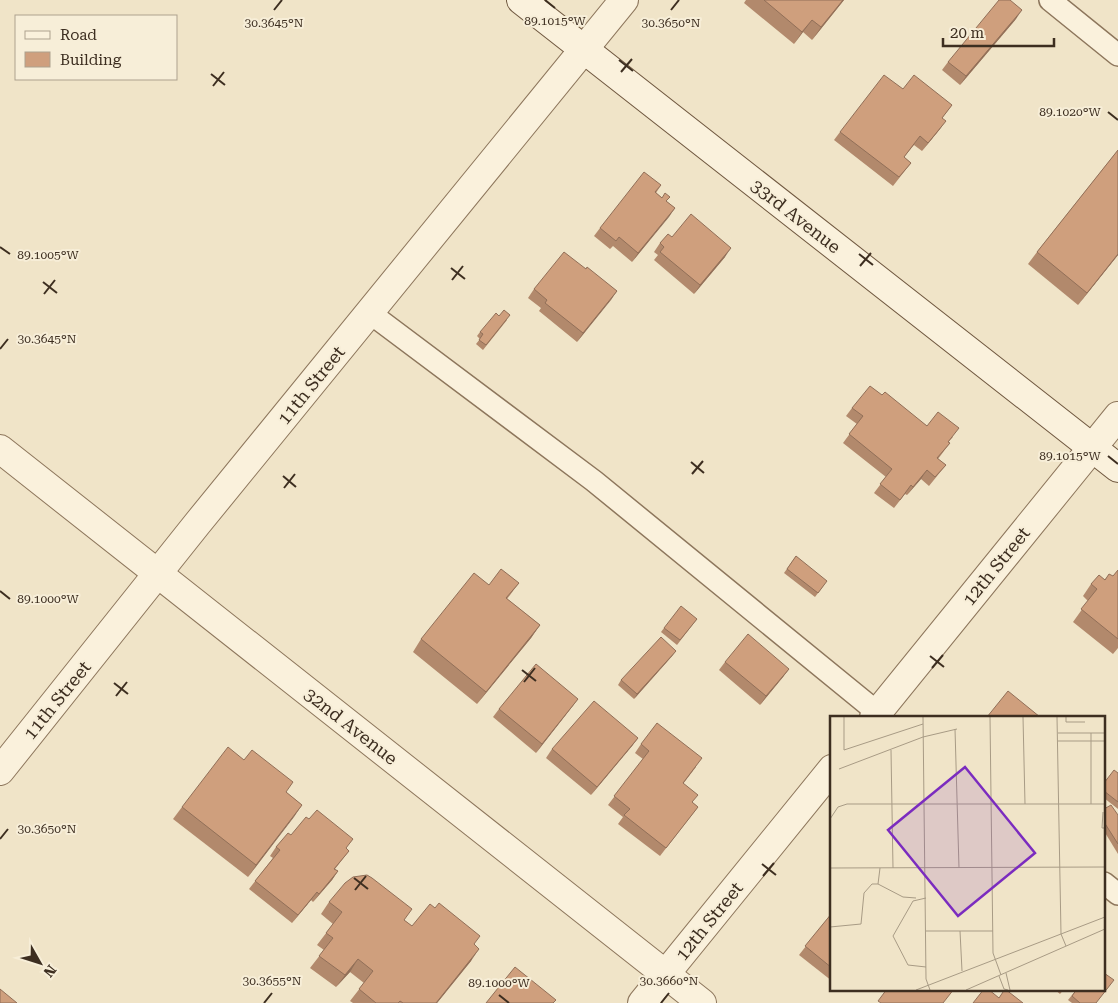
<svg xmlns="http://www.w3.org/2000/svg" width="1118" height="1003" viewBox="0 0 1118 1003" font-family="'Roboto Serif',serif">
	<rect width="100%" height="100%" fill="#f0e4c8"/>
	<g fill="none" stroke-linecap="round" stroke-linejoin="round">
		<g stroke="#8d765c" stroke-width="24">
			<g id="lane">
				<path d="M1050 0 1118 55"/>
				<path d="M370 313 594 481 883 717"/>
				<path d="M1104 883 1118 894"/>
			</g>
		</g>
		<g stroke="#8d765c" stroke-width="30">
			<g id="street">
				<path d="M0 449 702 1003"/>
				<path d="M874 717 1118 416"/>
				<path d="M0 771 197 524 624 0"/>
				<path d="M642 1003 832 769"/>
			</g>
		</g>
		<g stroke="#6f573f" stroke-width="30">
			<path id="secondary" d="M521 0 1118 468"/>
		</g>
		<use href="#lane" stroke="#faf1dc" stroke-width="21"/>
		<use href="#street" stroke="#faf1dc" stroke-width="28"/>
		<use href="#secondary" stroke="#faf1dc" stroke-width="28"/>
	</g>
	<g fill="#b2896c">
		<path d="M746 0H844L812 40 803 32 794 44 744 3Z"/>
		<path d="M1016 19 960 85 942 70 948 62Z"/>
		<path d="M903 89 952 105 942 118 940 129 922 151 914 145 904 157 911 163 893 186 834 140 840 132Z"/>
		<path d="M1118 150V255L1078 305 1028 264 1037 252Z"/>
		<path d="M661 185 656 193 675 208 632 262 613 246 610 249 594 236 600 228Z"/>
		<path d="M672 237 725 257 694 294 654 260 658 255 654 252 660 243Z"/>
		<path d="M586 269 617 291 577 342 539 311 541 308 528 298 534 289Z"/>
		<path d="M499 316 507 320 483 350 476 344 480 339 477 336 480 332Z"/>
		<path d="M882 395 927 426 953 437 948 442 950 443 938 459 946 465 929 486 921 479 907 495 905 494 894 508 874 493 886 477 843 443 857 424 846 416 852 408Z"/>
		<path d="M796 556 824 585 815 597 784 573Z"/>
		<path d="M1118 570V648L1113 654 1073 622 1088 601 1083 596 1091 584 1113 576Z"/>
		<path d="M519 583 507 599 540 625 531 638 477 704 413 652 421 639 489 585Z"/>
		<path d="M697 619 677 645 661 632 664 628Z"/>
		<path d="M673 655 634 699 618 685 621 680Z"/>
		<path d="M725 662 789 669 783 677 760 705 719 670Z"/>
		<path d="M578 699 536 753 493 717 499 709Z"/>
		<path d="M638 738 632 746 591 795 546 758 552 749Z"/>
		<path d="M641 744 696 767 683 784 693 803 698 807 660 856 618 824 623 817 608 805 643 759 635 753Z"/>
		<path d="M1118 773V809L1104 798V783Z"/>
		<path d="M286 792 302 805 248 877 173 819 182 807Z"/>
		<path d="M1104 809 1118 815V854L1104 831Z"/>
		<path d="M291 835 346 849 349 851 335 869 338 871 332 880 313 902 311 900 292 923 249 889 273 858 270 856 276 847Z"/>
		<path d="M329 902 404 920 412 926 474 945 471 961 437 1003H353L350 1001 364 983 350 972 336 987 310 968 324 950 317 945 333 924 321 914Z"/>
		<path d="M832 913V981L799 955Z"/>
		<path d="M1054 989H1064L1060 994Z"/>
		<path d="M1077 989 1096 1003H1072L1068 1000Z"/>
	</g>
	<g fill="#916f58">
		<path d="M843 0H844L812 40 821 27Z"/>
		<path d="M1022 10 1016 19 960 85 966 76Z"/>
		<path d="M812 20 794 44 802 32Z"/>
		<path d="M946 121 940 129 922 151 928 143Z"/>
		<path d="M675 208 669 217 632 262 638 253Z"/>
		<path d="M731 248 725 257 694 294 700 285Z"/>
		<path d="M1118 254V255L1078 305 1087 293Z"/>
		<path d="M617 291 611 300 577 342 583 333Z"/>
		<path d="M927 470 921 479 907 495 913 487Z"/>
		<path d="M540 625 531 638 477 704 486 692Z"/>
		<path d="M676 651 673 655 634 699 637 694Z"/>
		<path d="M789 669 783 677 760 705 766 696Z"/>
		<path d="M578 699 572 707 536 753 542 744Z"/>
		<path d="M638 738 632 746 591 795 597 787Z"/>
		<path d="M302 805 294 817 248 877 256 865Z"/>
		<path d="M338 871 332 880 313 902 319 894Z"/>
		<path d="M317 892 311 900 292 923 298 915Z"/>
		<path d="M479 949 471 961 437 1003H436Z"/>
		<path d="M358 959 350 972 336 987 345 975Z"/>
	</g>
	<g fill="#cf9f7d" stroke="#916f58">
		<path d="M764 0H843L821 27 812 20 802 32Z"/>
		<path d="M999 0H1010L1022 10 966 76 948 62Z"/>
		<path d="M884 75 903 89 914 75 952 105 942 118 946 121 928 143 920 136 904 157 911 163 899 177 840 132Z"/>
		<path d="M1118 150V254L1087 293 1037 252Z"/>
		<path d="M644 172 661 185 655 192 662 198 665 193 670 197 666 201 675 208 638 253 619 237 616 241 600 228Z"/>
		<path d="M691 214 731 248 700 285 660 252 664 247 660 243 668 234 672 237Z"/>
		<path d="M564 252 586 269 587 267 617 291 583 333 545 303 547 300 534 289Z"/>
		<path d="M504 310 510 315 486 345 479 340 483 334 480 332 496 313 499 316Z"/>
		<path d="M870 386 882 395 885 392 927 426 938 412 959 428 948 442 950 443 937 458 946 465 935 477 927 470 913 487 911 485 900 500 880 484 892 469 849 434 863 416 852 408Z"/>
		<path d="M796 556 827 581 818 593 787 569Z"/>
		<path d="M501 569 519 583 506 598 540 625 486 692 421 639 474 573 489 585Z"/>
		<path d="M1118 570V639L1081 609 1097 589 1091 584 1099 575 1105 580 1109 574 1113 576Z"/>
		<path d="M681 606 697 619 680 640 664 628Z"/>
		<path d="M748 634 789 669 766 696 725 662Z"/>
		<path d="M661 637 676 651 637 694 621 680Z"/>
		<path d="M536 664 578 699 542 744 499 709Z"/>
		<path d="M1008 691 1040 717H987Z"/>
		<path d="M594 701 638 738 597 787 552 749Z"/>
		<path d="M657 723 702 758 683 783 698 795 692 802 698 807 666 848 624 815 630 809 614 796 649 751 641 744Z"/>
		<path d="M228 747 244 760 252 750 293 782 286 792 302 805 256 865 182 807Z"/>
		<path d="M1114 770 1118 773V802L1104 791V783Z"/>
		<path d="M1111 805 1118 815V844L1104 822V809Z"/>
		<path d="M317 810 353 839 346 848 349 851 334 869 338 871 319 894 317 892 298 915 255 881 280 850 276 847 288 833 291 835 306 817 309 819Z"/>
		<path d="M367 875 372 878 412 909 404 920 412 926 430 904 435 908 439 903 480 936 474 944 479 949 436 1003H403L400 1001 398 1003H376L359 989 373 971 358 959 345 975 319 956 333 938 326 933 342 912 329 902 345 883 353 877Z"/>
		<path d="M832 913V968L805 946Z"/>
		<path d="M515 967 556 1000 553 1003H486Z"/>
		<path d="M1104 973 1114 980 1096 1003H1080L1072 996 1077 989H1104Z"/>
		<path d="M0 989 17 1003H0Z"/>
		<path d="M887 989H954L943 1003H881L878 1001Z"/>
		<path d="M984 989H988L999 998 1005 989 1023 1003H973Z"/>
	</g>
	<path fill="none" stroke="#3d2e20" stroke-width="2" d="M545 0 555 8M274 10 282 0M671 10 679 0M619 60 633 71M621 72 632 59M211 74 225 85M213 86 224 72M1108 112 1118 120M0 247 10 254M859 254 873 265M860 266 871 253M451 268 465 279M452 280 463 266M43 282 57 293M44 294 55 280M0 349 8 339M1108 456 1118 464M691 462 704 473M692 474 703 461M283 476 296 487M284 488 295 474M0 591 10 599M930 656 944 667M932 668 943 655M522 670 536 681M524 682 535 668M114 683 128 694M116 696 127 682M0 839 8 829M762 864 776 875M763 876 774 863M354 878 368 889M355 890 366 876M499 995 509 1003M264 1003 272 993M661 1003 669 993"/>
	<g text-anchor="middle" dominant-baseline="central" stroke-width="4" stroke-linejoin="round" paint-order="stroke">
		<g font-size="18" fill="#3d2e20" stroke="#f7eed8">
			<text transform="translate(796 216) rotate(38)">33rd Avenue</text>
			<text transform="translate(311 385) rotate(-51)">11th Street</text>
			<text transform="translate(996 566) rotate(-51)">12th Street</text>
			<text transform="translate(57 700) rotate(-51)">11th Street</text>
			<text transform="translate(351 726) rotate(38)">32nd Avenue</text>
			<text transform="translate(709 921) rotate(-51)">12th Street</text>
		</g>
	</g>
	<g transform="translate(830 716)">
		<rect width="275" height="275" fill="#f0e4c8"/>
		<path fill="none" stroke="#a89b85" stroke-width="1" d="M14 1V34L93 8M93 1 96 263 100 274M160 1 163 237 171 259M193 1 195 88M227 1 231 218 236 230M236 1V6H255M125 13 129 152M228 17H275M228 25H275M61 34 63 152M9 53 93 21 127 13M261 88V17M273 96 272 112H275M0 103 8 91 17 88H275M0 152 275 151M48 168 50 152M96 182 83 185 63 220 78 249 96 251M0 211 31 208 34 177 42 168H48L73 181 86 182M96 215H163M130 215 132 255M176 257 180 274M169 260 174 273 178 274M86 274 275 201M136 274 275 213"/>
		<path fill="#7b2cbf" fill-opacity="0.15" stroke="#7b2cbf" stroke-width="2.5" d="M135 51 205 137 128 200 58 114Z"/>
		<rect width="275" height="275" fill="none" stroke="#3d2e20" stroke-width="2.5"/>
	</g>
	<g font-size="12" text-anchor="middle" fill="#3d2e20" stroke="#f7eed8" stroke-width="4" stroke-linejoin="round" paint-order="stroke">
		<text x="555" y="25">89.1015°W</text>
		<text x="274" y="27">30.3645°N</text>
		<text x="671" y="27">30.3650°N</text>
		<text x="1070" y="116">89.1020°W</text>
		<text x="48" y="259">89.1005°W</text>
		<text x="47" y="343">30.3645°N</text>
		<text x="1070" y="460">89.1015°W</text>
		<text x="48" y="603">89.1000°W</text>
		<text x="47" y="833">30.3650°N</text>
		<text x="272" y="985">30.3655°N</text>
		<text x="669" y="985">30.3660°N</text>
		<text x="499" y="987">89.1000°W</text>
	</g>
	<rect x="15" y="15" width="162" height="65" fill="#f7eed8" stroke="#ada18e"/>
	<rect x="25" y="31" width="25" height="8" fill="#faf1dc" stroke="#ada18e"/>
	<text x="60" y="40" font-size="15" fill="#3d2e20">Road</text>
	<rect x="25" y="52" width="25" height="15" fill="#cf9f7d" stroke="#ada18e"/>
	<text x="60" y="65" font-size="15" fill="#3d2e20">Building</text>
	<g transform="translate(40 963) rotate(129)" stroke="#f7eed8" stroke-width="4" paint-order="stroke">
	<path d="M0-4L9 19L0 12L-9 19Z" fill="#3d2e20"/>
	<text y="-8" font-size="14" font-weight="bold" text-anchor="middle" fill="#3d2e20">N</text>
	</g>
	<path d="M943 38v8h111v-8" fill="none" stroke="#3d2e20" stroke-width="2.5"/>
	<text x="950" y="38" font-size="15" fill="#3d2e20" stroke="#f7eed8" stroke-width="4" paint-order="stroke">20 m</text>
</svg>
